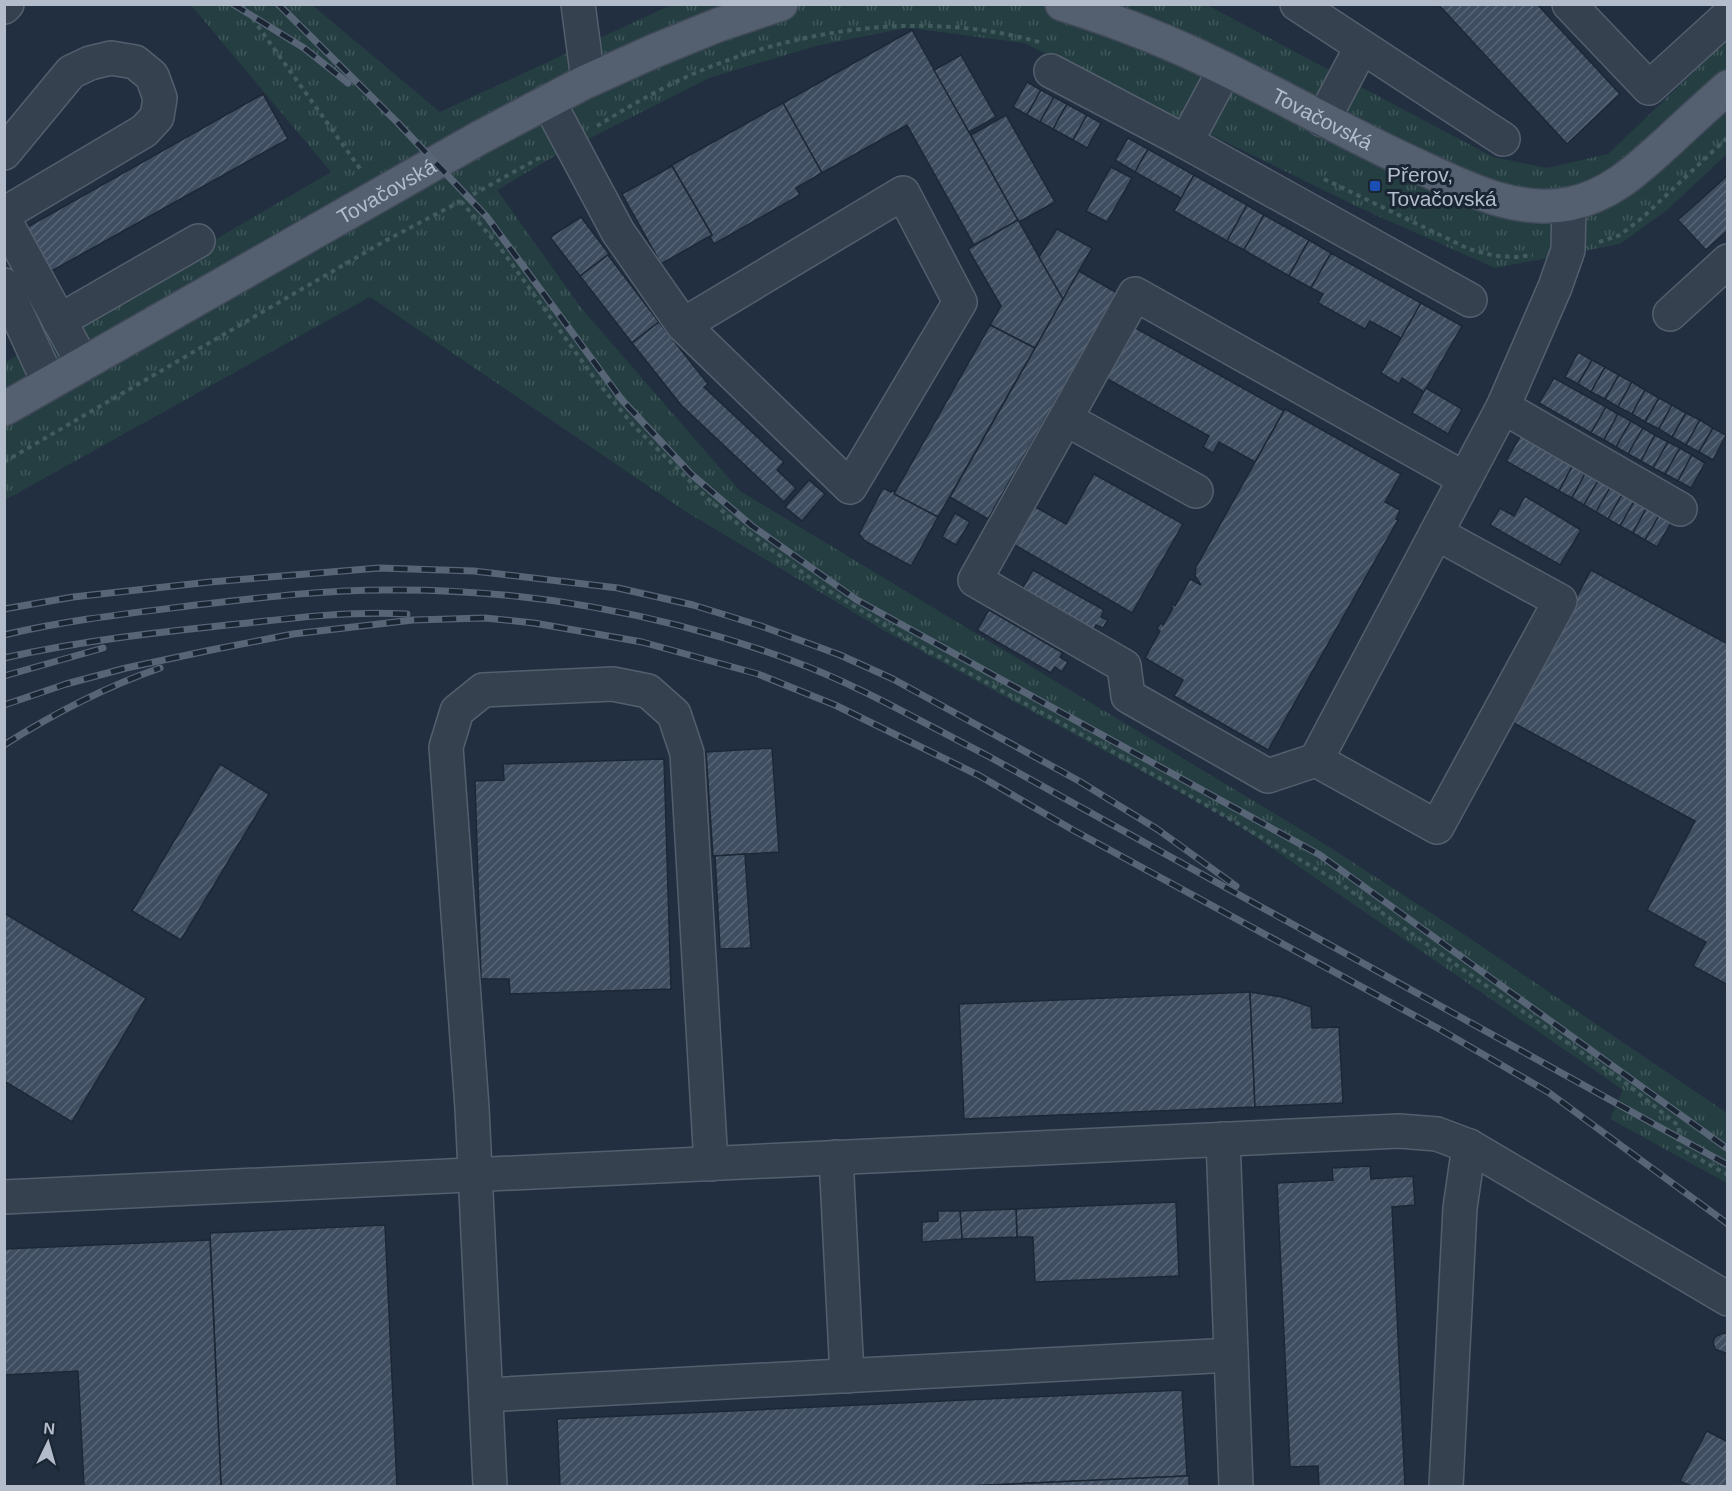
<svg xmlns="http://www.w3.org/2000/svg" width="1732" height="1491" viewBox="0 0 1732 1491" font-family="Helvetica,sans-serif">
	<defs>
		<pattern id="grass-tufts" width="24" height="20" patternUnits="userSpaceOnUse" patternTransform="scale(1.5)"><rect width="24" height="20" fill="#243e41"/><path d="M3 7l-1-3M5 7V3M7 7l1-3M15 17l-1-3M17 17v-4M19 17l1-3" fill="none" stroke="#41585b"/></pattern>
		<pattern id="building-hatch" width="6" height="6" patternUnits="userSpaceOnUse" patternTransform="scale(1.5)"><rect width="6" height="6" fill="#3e4d60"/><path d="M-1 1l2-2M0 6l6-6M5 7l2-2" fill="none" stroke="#586575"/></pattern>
	</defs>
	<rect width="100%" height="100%" fill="#222f40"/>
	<path fill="url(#grass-tufts)" d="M191 5H312L440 112 671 5H1207L1493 157 1547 168 1608 154 1727 40V154L1667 210 1620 244 1495 268 1360 208 1024 43 918 29 906 28 816 46 709 78 551 158 497 190 582 309 740 491 1320 841 1462 933 1727 1113V1183L1610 1119 1623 1090 1231 820 883 630 685 511 370 297 5 500 4 363 331 172Z"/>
	<g fill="url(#building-hatch)" stroke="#1d2837" stroke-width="1.5">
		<path d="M1438 4H1537L1620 94 1567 144Z"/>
		<path d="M912 30 1018 220 974 245 907 125 822 173 783 103Z"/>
		<path d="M961 55 996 117 969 132 934 70Z"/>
		<path d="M1027 82 1041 90 1027 115 1013 107Z"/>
		<path d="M1041 90 1054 97 1040 122 1027 115Z"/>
		<path d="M263 94 288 139 48 273 24 229Z"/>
		<path d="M1054 97 1067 104 1053 129 1040 122Z"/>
		<path d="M783 103 822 173 796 188 800 195 714 244 710 237 712 235 672 166H670Z"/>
		<path d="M1067 104 1087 115 1073 140 1053 129Z"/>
		<path d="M1006 115 1055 202 1019 222 971 135Z"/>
		<path d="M1087 115 1101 123 1087 148 1073 140Z"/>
		<path d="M1128 138 1148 149 1135 172 1115 160Z"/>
		<path d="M1148 149 1194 175 1181 198 1135 172Z"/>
		<path d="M672 166 712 235 661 264 622 194Z"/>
		<path d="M1111 167 1132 178 1107 222 1086 211Z"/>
		<path d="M1194 175 1247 205 1227 241 1174 211Z"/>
		<path d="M1728 175V230L1706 250 1678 220Z"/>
		<path d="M1247 205 1264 215 1244 250 1227 241Z"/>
		<path d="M1264 215 1309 240 1289 276 1244 250Z"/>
		<path d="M581 217 609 254 580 276 550 237Z"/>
		<path d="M1018 220 1063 299 1035 348 990 325 1001 306 968 249Z"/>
		<path d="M1057 229 1092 248 1063 299 1039 257Z"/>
		<path d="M1309 240 1331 253 1311 288 1289 276Z"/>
		<path d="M1331 253 1421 303 1401 338 1370 321 1365 329 1318 303 1323 294 1311 288Z"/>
		<path d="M608 255 659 322 632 343 580 276Z"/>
		<path d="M1079 271 1117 293 988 519 950 497Z"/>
		<path d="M1421 303 1462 326 1424 392 1402 378 1399 384 1381 373Z"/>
		<path d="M659 322 708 384 704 387 784 462 777 470 796 488 784 502 681 405 632 343Z"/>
		<path d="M990 325 1035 348 938 517 894 494Z"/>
		<path d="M1132 326 1284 411 1255 462 1219 442 1213 453 1203 447 1209 436 1104 377Z"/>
		<path d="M1578 352 1592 360 1578 384 1565 377Z"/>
		<path d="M1592 360 1605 367 1591 392 1578 384Z"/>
		<path d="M1605 367 1619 375 1605 399 1591 392Z"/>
		<path d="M1619 375 1632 382 1618 407 1605 399Z"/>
		<path d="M1554 378 1606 407 1591 433 1539 403Z"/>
		<path d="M1632 382 1645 390 1632 414 1618 407Z"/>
		<path d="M1426 388 1462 409 1448 434 1412 413Z"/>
		<path d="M1645 390 1659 398 1645 422 1632 414Z"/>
		<path d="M1659 398 1672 405 1659 429 1645 422Z"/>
		<path d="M1672 405 1686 413 1672 437 1659 429Z"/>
		<path d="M1606 407 1618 414 1604 440 1591 433Z"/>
		<path d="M1285 409 1401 474 1385 502 1400 510 1396 519 1398 520 1268 750 1174 696 1183 680 1145 658 1160 631 1157 629 1160 623 1163 625 1173 608 1171 607 1172 604 1175 606 1190 579 1201 585 1195 576 1196 567Z"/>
		<path d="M1686 413 1700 420 1686 445 1672 437Z"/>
		<path d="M1618 414 1631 421 1616 447 1604 440Z"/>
		<path d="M1700 420 1713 428 1699 452 1686 445Z"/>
		<path d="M1631 421 1643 428 1628 454 1616 447Z"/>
		<path d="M1643 428 1655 435 1641 461 1628 454Z"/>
		<path d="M1713 428 1726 435 1713 460 1699 452Z"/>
		<path d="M1521 435 1573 465 1559 491 1506 461Z"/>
		<path d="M1655 435 1668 442 1653 468 1641 461Z"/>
		<path d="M1668 442 1680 448 1665 474 1653 468Z"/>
		<path d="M1680 448 1692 455 1678 481 1665 474Z"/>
		<path d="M1692 455 1705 463 1691 488 1678 481Z"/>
		<path d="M1573 465 1586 472 1572 498 1559 491Z"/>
		<path d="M1586 472 1599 479 1584 505 1572 498Z"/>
		<path d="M1094 474 1183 524 1132 613 1008 541 1030 504 1066 524Z"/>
		<path d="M1599 479 1611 486 1596 512 1584 505Z"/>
		<path d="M809 480 825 494 802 521 785 507Z"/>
		<path d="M1611 486 1623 493 1608 519 1596 512Z"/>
		<path d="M883 488 891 492V490L895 492 894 494 938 517 911 566 865 541 859 534Z"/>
		<path d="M1623 493 1635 500 1620 526 1608 519Z"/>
		<path d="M1525 496 1581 530 1560 565 1490 525 1500 508 1514 516Z"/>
		<path d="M1635 500 1647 507 1633 533 1620 526Z"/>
		<path d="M1647 507 1660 514 1645 540 1633 533Z"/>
		<path d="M955 513 970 522 956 545 942 537Z"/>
		<path d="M1660 514 1672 521 1657 547 1645 540Z"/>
		<path d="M1033 570 1104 610 1101 617 1108 620 1103 628 1096 625 1093 631 1021 591Z"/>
		<path d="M1591 570 1728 644V985L1693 966 1706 942 1647 910 1695 821 1510 721Z"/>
		<path d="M989 610 1063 653 1060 657 1068 662 1062 672 1055 667 1051 673 977 630Z"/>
		<path d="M772 748 779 852 713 856 706 752Z"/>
		<path d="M664 759 671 989 510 994 509 979H481L475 781 504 780 503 764Z"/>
		<path d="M220 764 269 794 181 940 132 911Z"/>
		<path d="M745 854 751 948 720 949 715 856Z"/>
		<path d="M4 913 146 998 72 1122 4 1081Z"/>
		<path d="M1250 992 1255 1107 964 1119 959 1004Z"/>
		<path d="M1250 992 1282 997 1311 1007 1312 1028 1339 1027 1343 1103 1255 1107Z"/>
		<path d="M1370 1166 1371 1179 1413 1176 1415 1205 1392 1207 1405 1486H1319L1318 1466 1290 1467 1277 1183 1333 1180 1332 1168Z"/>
		<path d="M1176 1202 1179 1276 1035 1282 1033 1237H1017L1016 1209Z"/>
		<path d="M1016 1209 1017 1237 962 1239 960 1211Z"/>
		<path d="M938 1211H960L962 1239 922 1242V1222L938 1221Z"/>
		<path d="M385 1225 397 1486H221L210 1233Z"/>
		<path d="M210 1240 221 1486H84L78 1371 4 1375V1249Z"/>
		<path d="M1723 1333 1728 1334V1353H1725L1715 1349 1713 1342 1715 1337Z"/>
		<path d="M1182 1390 1187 1476 969 1486H560L557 1419Z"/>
		<path d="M1707 1431 1728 1442V1486H1691L1680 1481Z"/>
		<path d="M1187 1476H1189V1486H969Z"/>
	</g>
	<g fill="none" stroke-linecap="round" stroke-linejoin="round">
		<g stroke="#545f6e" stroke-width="36">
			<g id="minor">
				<path d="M578 4 588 80"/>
				<path d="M1297 4 1503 139"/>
				<path d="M1569 4 1649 88 1728 16"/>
				<path d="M4 7 7 4"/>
				<path d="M1051 71 1186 142 1470 300"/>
				<path d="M548 101 618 232 683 325 903 193 960 302 850 487 683 325"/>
				<path d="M1323 120 1361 48"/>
				<path d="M1186 142 1225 69"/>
				<path d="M4 153 71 72 90 63 111 58 135 62 152 76 160 98 157 117 144 131 4 214"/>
				<path d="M4 219 83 364"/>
				<path d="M4 285 49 383"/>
				<path d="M1670 314 1728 261"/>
				<path d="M59 321 198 241"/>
				<path d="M1503 407 1680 509"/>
				<path d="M1066 419 1196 491"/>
				<path d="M1436 533 1560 601 1437 827 1316 760 1503 407 1555 287 1568 250 1569 204"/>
				<path d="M1316 760 1268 776 1128 696 1124 666 975 580 1135 294 1465 479"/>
				<path d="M1223 1139 1236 1486"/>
				<path d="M836 1157 847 1376"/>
				<path d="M4 1197 1399 1131 1437 1134 1469 1146 1728 1299"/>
				<path d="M486 1395 1231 1355"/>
				<path d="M490 1486 472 1108 446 747 457 711 483 690 613 684 648 691 674 714 687 753 711 1164"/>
				<path d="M1446 1486 1460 1208 1469 1146"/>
			</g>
		</g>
		<g stroke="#404a59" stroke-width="36">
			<g id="major">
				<path id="s1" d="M1062 4C1120 22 1173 43 1227 70 1287 99 1345 132 1405 160 1456 183 1511 215 1569 204 1611 196 1640 167 1671 139 1690 121 1709 104 1728 87"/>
				<path id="s2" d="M4 409 479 138 583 83 654 51 718 25 781 4"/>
			</g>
		</g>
		<g stroke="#425b5e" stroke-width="4" stroke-dasharray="4.5 4.5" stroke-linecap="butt">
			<path d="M242 4 361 170"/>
			<path d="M597 126C628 107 659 89 693 74 799 28 926 10 1039 42"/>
			<path d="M1324 179 1469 249 1495 256 1516 257 1533 255"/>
			<path d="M461 201 501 249 595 379 633 425 708 499 749 533 821 586 909 640 1130 761 1335 880 1628 1085 1679 1126 1678 1147 1728 1175"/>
			<path d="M1599 242 1620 235 1642 218 1728 137"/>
			<path d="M4 462 383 242 461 201 543 156"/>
		</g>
		<use href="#minor" stroke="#364150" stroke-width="33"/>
		<use href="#major" stroke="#546070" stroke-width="33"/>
		<g stroke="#586577" stroke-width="7">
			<g id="rail">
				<path d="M233 4 304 48 348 83"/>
				<path d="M278 4 397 122 487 217 622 400 691 474 752 526 857 600 1320 855 1728 1149"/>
				<path d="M4 609 73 597 210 582 379 568 474 571 618 588 693 605 761 626 840 655 893 679 1079 781 1157 829 1236 886"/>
				<path d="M4 635C67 620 132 613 196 605 259 598 321 590 384 590 521 588 662 613 790 660 859 685 923 723 988 756L1728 1165"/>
				<path d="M4 658C84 640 167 631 248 623 301 617 354 611 407 614"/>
				<path d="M4 676 103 648"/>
				<path d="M4 705 66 684 126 668 211 650 293 634 413 620 485 618 534 623 642 642 758 674 835 705 978 775 1073 830 1441 1030 1548 1092 1728 1224"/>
				<path d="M4 745C53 714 105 687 160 668"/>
			</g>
		</g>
		<use href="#rail" stroke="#1b2635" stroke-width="4.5" stroke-dasharray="14" stroke-linecap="butt"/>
	</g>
	<rect fill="#1a4fb4" stroke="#1b2635" stroke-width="2" x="1369" y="180" width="12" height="12" rx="3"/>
	<g text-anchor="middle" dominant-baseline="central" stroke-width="6" stroke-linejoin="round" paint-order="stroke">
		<g font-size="21" fill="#b3bccb" stroke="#1b2635">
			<text stroke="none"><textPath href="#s1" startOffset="285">Tovačovská</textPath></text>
			<text stroke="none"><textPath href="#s2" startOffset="440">Tovačovská</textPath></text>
		</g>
		<g font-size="21" fill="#b3bccb" stroke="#1b2635" text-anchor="start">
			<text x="1387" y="174">Přerov,<tspan x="1387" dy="24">Tovačovská</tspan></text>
		</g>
	</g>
	<rect width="1732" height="1491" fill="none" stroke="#b3bccb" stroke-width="12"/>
	<g transform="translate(48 1443) rotate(5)" stroke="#1b2635" stroke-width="4.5" paint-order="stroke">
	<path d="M0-4.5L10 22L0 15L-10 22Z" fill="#b3bccb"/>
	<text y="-9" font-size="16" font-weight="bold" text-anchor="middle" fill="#b3bccb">N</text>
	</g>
</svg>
